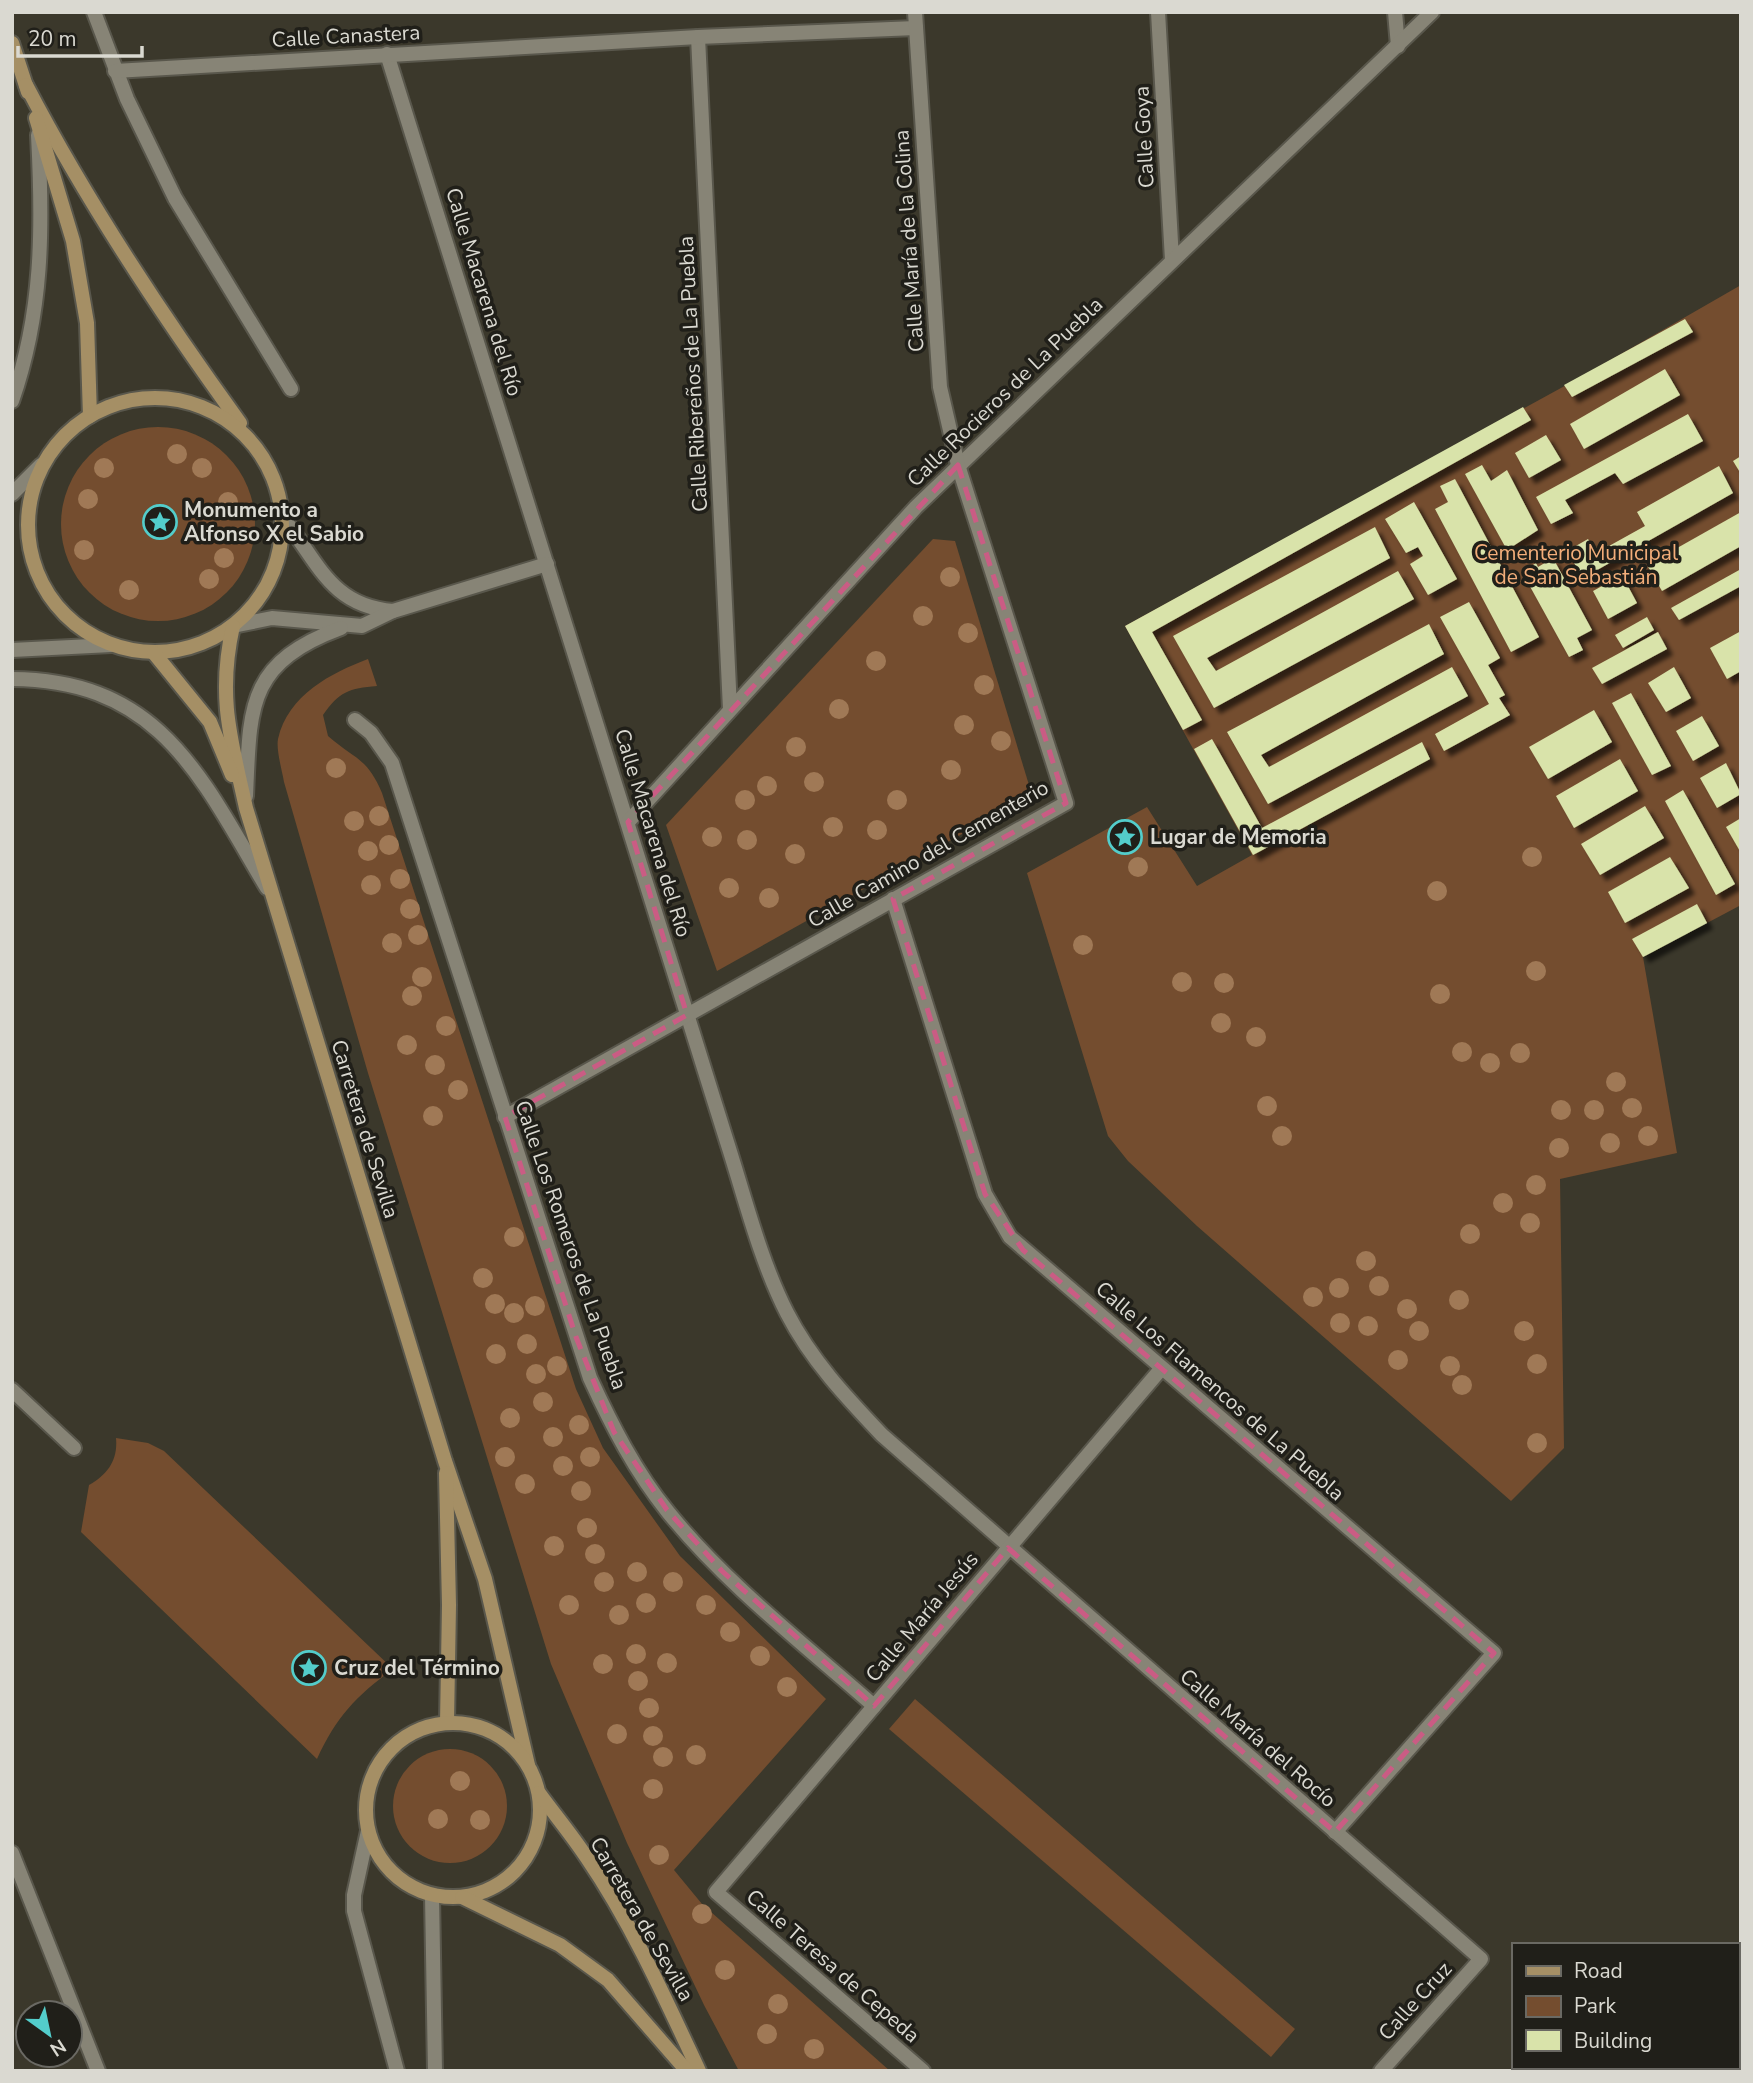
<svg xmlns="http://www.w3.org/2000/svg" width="1753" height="2083" viewBox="0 0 1753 2083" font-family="'Nunito Sans',sans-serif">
	<defs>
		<filter id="shadow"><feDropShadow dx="6" dy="6" stdDeviation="2" flood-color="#0009"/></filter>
	</defs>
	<rect width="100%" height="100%" fill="#3b382b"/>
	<g fill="#744d2f">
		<path d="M1741 285V905L1643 957 1677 1153 1560 1179 1564 1448 1511 1501 1197 1226 1128 1161 1108 1136 1027 873 1147 807 1197 886 1252 855 1125 626 1581 377Z"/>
		<circle cx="158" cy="524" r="97"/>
		<path d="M933 539 955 541 1032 795 717 971 666 825Z"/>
		<path d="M368 659 377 686C349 688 339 692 323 715L328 736C354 759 367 757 382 793L576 1389 603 1448 680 1556 826 1699 674 1870 702 1904 890 2071H739L704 2005 627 1843 551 1664 368 1073 284 782C282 770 276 750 278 739 288 695 331 673 368 659Z"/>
		<path d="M116 1438 148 1443 164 1451 393 1669C356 1696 336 1717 317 1759L81 1532 89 1485C108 1474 118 1460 116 1438Z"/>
		<path d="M915 1699 1295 2029 1271 2057 889 1729Z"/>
		<circle cx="450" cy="1806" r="57"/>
	</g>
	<g fill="#d9e3aa" filter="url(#shadow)">
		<path d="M1685 319 1693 332 1572 397 1564 385Z"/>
		<path d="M1665 369 1680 395 1584 449 1570 424Z"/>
		<path d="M1523 407 1531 420 1152 632 1202 720 1183 730 1125 626Z"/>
		<path d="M1688 414 1703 441 1623 484 1615 473 1565 500 1573 513 1551 524 1536 497Z"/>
		<path d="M1546 435 1561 460 1529 478 1515 453Z"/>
		<path d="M1741 456V474L1733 461Z"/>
		<path d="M1482 465 1491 481 1507 470 1538 530 1507 550 1465 474Z"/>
		<path d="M1719 466 1733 493 1583 578 1567 551 1588 539 1594 549 1602 544 1609 546 1645 526 1637 512Z"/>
		<path d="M1455 479 1539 637 1511 652 1435 509 1448 502 1440 486Z"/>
		<path d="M1414 502 1457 579 1428 595 1410 564 1423 556 1418 547 1406 553 1385 519Z"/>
		<path d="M1741 512V546L1662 591 1647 565Z"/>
		<path d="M1375 527 1390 558 1207 658 1216 671 1398 571 1414 599 1214 708 1173 636Z"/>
		<path d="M1553 558 1592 630 1577 638 1583 650 1569 657 1522 572 1536 563 1538 567Z"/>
		<path d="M1741 569V586L1679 620 1671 608Z"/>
		<path d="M1622 575 1637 603 1608 619 1593 591Z"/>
		<path d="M1469 602 1500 658 1488 665 1505 695 1499 698 1510 715 1444 751 1435 734 1489 704 1440 617Z"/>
		<path d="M1647 617 1654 630 1623 648 1615 635Z"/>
		<path d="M1429 624 1444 654 1261 755 1269 767 1452 667 1468 696 1268 804 1227 732Z"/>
		<path d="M1741 631V671L1727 679 1710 648Z"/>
		<path d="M1658 632 1667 649 1602 684 1592 668Z"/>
		<path d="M1674 667 1691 698 1666 712 1648 683Z"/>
		<path d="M1631 693 1671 766 1652 775 1612 703Z"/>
		<path d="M1594 710 1612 742 1548 779 1529 747Z"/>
		<path d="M1702 716 1719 746 1693 761 1676 731Z"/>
		<path d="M1212 739 1262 828 1422 742 1430 759 1253 855 1194 749Z"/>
		<path d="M1620 759 1638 791 1574 828 1556 796Z"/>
		<path d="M1726 763 1741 794 1717 808 1700 778Z"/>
		<path d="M1683 790 1735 884 1716 895 1665 801Z"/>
		<path d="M1645 806 1664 838 1600 875 1581 844Z"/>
		<path d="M1741 818V853L1726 827Z"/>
		<path d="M1670 857 1689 888 1625 923 1608 892Z"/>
		<path d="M1697 904 1707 923 1643 957 1632 939Z"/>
	</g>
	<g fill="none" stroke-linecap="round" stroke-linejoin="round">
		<g stroke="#59574c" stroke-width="18">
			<g id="street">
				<path d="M94 12 127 99 175 198 291 389"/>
				<path d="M1158 12 1172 260"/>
				<path d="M1395 12 1398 46"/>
				<path d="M698 37 730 709"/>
				<path d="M387 54 727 1142C745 1198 760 1260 787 1313 811 1360 847 1398 882 1435L1481 1959 1381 2071"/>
				<path d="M115 71 698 37 916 28"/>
				<path d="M12 401C43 312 43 228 38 135"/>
				<path d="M12 494 41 465"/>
				<path d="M283 518C318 561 330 606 393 611"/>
				<path d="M233 626 272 618 362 626 393 611 547 564"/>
				<path d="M12 650 111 645"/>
				<path d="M12 679C160 680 201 777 267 888"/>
				<path d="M355 720 371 733 392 763 590 1378C612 1426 635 1471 668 1512 727 1585 804 1644 874 1706"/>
				<path d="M246 796C250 706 247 663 341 628"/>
				<path d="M628 822 916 507 1432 12"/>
				<path d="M893 899 985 1194 1010 1237 1494 1653 1335 1832"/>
				<path d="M505 1117 1066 803 958 465 940 387 915 12"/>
				<path d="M12 1390 74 1448"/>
				<path d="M368 1831 354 1895V1911L397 2071"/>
				<path d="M12 1853 98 2071"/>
				<path d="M432 1895 435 2071"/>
				<path d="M923 2071 716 1892 1161 1369"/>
			</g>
		</g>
		<g stroke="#59574c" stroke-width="18">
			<g id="secondary">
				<path d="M12 43 28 92"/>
				<path d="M26 85C88 204 161 314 240 423"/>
				<path d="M36 118 73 241 87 323 90 416"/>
				<circle cx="155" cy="525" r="127"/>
				<path d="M233 626C217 697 231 740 246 808L445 1461 485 1579 528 1765"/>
				<path d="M154 653 210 722 232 775"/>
				<path d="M446 1473 449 1605 447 1723"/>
				<circle cx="453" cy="1810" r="87"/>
				<path d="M539 1793C555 1815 572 1835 587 1858 632 1924 665 1998 699 2071"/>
				<path d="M462 1897 560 1945 608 1980 687 2071"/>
			</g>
		</g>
		<use href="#street" stroke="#878476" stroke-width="14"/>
		<use href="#secondary" stroke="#a58f65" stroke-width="14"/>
	</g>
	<g fill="#a07956">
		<circle cx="177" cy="454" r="10"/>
		<circle cx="104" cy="468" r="10"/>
		<circle cx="202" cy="468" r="10"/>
		<circle cx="88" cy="499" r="10"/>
		<circle cx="228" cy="502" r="10"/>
		<circle cx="84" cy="550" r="10"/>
		<circle cx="224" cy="558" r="10"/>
		<circle cx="950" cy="577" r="10"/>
		<circle cx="209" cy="579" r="10"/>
		<circle cx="129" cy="590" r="10"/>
		<circle cx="923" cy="616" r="10"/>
		<circle cx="968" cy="633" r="10"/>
		<circle cx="876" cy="661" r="10"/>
		<circle cx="984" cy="685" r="10"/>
		<circle cx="839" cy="709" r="10"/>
		<circle cx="964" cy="725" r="10"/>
		<circle cx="1001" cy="741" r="10"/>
		<circle cx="796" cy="747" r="10"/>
		<circle cx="336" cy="768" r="10"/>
		<circle cx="951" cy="770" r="10"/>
		<circle cx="814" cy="782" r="10"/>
		<circle cx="767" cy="786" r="10"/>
		<circle cx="745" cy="800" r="10"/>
		<circle cx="897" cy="800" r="10"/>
		<circle cx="379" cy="816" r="10"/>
		<circle cx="354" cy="821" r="10"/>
		<circle cx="833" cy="827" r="10"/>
		<circle cx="877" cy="830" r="10"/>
		<circle cx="712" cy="837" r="10"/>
		<circle cx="747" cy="840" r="10"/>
		<circle cx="389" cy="845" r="10"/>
		<circle cx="368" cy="851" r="10"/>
		<circle cx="795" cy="854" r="10"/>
		<circle cx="1532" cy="857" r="10"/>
		<circle cx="1138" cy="867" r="10"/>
		<circle cx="400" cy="879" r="10"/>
		<circle cx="371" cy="885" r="10"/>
		<circle cx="729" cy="888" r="10"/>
		<circle cx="1437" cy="891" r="10"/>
		<circle cx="769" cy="898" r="10"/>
		<circle cx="410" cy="909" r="10"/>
		<circle cx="418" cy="935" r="10"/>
		<circle cx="392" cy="943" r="10"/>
		<circle cx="1083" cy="945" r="10"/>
		<circle cx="1536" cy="971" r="10"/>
		<circle cx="422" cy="977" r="10"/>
		<circle cx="1182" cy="982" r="10"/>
		<circle cx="1224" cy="983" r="10"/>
		<circle cx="1440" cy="994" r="10"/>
		<circle cx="412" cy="996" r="10"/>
		<circle cx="1221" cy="1023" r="10"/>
		<circle cx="446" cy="1026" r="10"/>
		<circle cx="1256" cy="1037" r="10"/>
		<circle cx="407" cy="1045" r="10"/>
		<circle cx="1462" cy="1052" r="10"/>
		<circle cx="1520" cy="1053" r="10"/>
		<circle cx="1490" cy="1063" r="10"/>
		<circle cx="435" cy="1065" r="10"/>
		<circle cx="1616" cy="1082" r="10"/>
		<circle cx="458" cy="1090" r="10"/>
		<circle cx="1267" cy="1106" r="10"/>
		<circle cx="1632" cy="1108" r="10"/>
		<circle cx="1561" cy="1110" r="10"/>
		<circle cx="1594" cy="1110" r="10"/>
		<circle cx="433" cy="1116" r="10"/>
		<circle cx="1282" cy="1136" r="10"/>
		<circle cx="1648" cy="1136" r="10"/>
		<circle cx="1610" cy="1143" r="10"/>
		<circle cx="1559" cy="1148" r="10"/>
		<circle cx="1536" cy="1185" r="10"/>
		<circle cx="1503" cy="1203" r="10"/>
		<circle cx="1530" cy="1223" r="10"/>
		<circle cx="1470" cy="1234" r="10"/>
		<circle cx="514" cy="1237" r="10"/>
		<circle cx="1366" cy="1261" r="10"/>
		<circle cx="483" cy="1278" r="10"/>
		<circle cx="1379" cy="1286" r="10"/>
		<circle cx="1339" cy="1288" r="10"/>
		<circle cx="1313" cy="1297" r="10"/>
		<circle cx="1459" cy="1300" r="10"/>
		<circle cx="495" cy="1304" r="10"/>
		<circle cx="535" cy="1306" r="10"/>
		<circle cx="1407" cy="1309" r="10"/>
		<circle cx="514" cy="1313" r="10"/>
		<circle cx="1340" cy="1323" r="10"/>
		<circle cx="1368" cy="1326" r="10"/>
		<circle cx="1419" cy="1331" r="10"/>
		<circle cx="1524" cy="1331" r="10"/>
		<circle cx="527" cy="1344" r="10"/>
		<circle cx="496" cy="1354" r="10"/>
		<circle cx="1398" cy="1360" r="10"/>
		<circle cx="1537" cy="1364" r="10"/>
		<circle cx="557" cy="1366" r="10"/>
		<circle cx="1450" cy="1366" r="10"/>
		<circle cx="536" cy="1374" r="10"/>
		<circle cx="1462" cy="1385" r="10"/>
		<circle cx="543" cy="1402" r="10"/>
		<circle cx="510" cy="1418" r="10"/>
		<circle cx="579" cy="1425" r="10"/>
		<circle cx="553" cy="1437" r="10"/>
		<circle cx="1537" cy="1443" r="10"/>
		<circle cx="505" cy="1457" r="10"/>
		<circle cx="590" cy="1457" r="10"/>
		<circle cx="563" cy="1466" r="10"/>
		<circle cx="525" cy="1484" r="10"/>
		<circle cx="581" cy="1491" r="10"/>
		<circle cx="587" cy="1528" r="10"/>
		<circle cx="554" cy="1546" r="10"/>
		<circle cx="595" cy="1554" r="10"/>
		<circle cx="637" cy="1572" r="10"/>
		<circle cx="604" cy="1582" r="10"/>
		<circle cx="673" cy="1582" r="10"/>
		<circle cx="646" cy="1603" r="10"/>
		<circle cx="569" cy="1605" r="10"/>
		<circle cx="706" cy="1605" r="10"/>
		<circle cx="619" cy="1615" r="10"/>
		<circle cx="730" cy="1632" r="10"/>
		<circle cx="636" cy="1654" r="10"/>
		<circle cx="760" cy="1656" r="10"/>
		<circle cx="667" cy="1663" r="10"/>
		<circle cx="603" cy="1664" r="10"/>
		<circle cx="638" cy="1681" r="10"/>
		<circle cx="787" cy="1687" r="10"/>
		<circle cx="649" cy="1708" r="10"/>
		<circle cx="617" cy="1734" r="10"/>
		<circle cx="653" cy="1736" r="10"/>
		<circle cx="696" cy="1755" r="10"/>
		<circle cx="663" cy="1757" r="10"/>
		<circle cx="460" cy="1781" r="10"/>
		<circle cx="653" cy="1789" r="10"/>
		<circle cx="438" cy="1819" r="10"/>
		<circle cx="480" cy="1820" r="10"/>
		<circle cx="659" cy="1855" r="10"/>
		<circle cx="702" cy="1914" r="10"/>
		<circle cx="725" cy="1970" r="10"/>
		<circle cx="778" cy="2004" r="10"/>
		<circle cx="767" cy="2034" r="10"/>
		<circle cx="814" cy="2049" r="10"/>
	</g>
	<path fill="none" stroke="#ca5c84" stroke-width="5" stroke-dasharray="14 9" stroke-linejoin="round" d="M958 465 1066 803 893 899 985 1194 1023 1250 1494 1653 1335 1832 1008 1548 874 1706 722 1571 667 1510 614 1432 576 1337 505 1117 687 1015 628 822Z"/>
	<defs>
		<g id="sight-ring" transform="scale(1.75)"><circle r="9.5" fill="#201f19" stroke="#53cdcb" stroke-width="1.5"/><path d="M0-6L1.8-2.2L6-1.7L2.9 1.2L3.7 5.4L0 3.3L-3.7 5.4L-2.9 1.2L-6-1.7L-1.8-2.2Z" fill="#53cdcb"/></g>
	</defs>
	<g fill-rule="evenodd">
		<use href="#sight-ring" x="160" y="522"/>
		<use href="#sight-ring" x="1125" y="837"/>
		<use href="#sight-ring" x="309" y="1668"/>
	</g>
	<g text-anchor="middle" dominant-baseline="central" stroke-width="7" stroke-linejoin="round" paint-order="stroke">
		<g font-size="21" fill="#dad9d1" stroke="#201f19">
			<text transform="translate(346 36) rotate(-3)">Calle Canastera</text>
			<text transform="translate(1144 137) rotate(-93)">Calle Goya</text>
			<text transform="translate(909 241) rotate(-94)">Calle María de la Colina</text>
			<text transform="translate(484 292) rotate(73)">Calle Macarena del Río</text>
			<text transform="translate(693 374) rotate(-93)">Calle Ribereños de La Puebla</text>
			<text transform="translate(1005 392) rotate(-44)">Calle Rocieros de La Puebla</text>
			<text transform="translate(653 833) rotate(73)">Calle Macarena del Río</text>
			<text transform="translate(928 854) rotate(-30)">Calle Camino del Cementerio</text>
			<text transform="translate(365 1129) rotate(73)">Carretera de Sevilla</text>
			<text transform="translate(571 1245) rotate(71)">Calle Los Romeros de La Puebla</text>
			<text transform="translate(1220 1391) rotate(41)">Calle Los Flamencos de La Puebla</text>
			<text transform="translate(922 1617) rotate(-50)">Calle María Jesús</text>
			<text transform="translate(1258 1738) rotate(41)">Calle María del Rocío</text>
			<text transform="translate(642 1919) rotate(60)">Carretera de Sevilla</text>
			<text transform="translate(833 1966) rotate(41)">Calle Teresa de Cepeda</text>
			<text transform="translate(1415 2001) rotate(-48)">Calle Cruz</text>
		</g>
		<g font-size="21" font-weight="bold" fill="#dad9d1" stroke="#201f19" text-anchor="start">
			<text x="184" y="510">Monumento a<tspan x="184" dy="24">Alfonso X el Sabio</tspan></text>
			<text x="1150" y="837">Lugar de Memoria</text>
			<text x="334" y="1668">Cruz del Término</text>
		</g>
		<g font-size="21" fill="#f3ae7a" stroke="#201f19">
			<text x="1576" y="553">Cementerio Municipal<tspan x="1576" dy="24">de San Sebastián</tspan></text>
		</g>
	</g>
	<rect width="1753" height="2083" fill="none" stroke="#dad9d1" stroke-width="28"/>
	<rect x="1512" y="1943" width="228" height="126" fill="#201f19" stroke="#6a6963" stroke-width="2"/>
	<rect x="1526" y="1966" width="35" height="10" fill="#a58f65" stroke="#6a6963" stroke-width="2"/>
	<text x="1574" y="1978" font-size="21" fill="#dad9d1">Road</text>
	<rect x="1526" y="1996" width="35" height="21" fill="#744d2f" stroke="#6a6963" stroke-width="2"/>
	<text x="1574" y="2013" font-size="21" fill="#dad9d1">Park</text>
	<rect x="1526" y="2030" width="35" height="21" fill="#d9e3aa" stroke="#6a6963" stroke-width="2"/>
	<text x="1574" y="2048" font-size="21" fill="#dad9d1">Building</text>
	<g transform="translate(49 2034) rotate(147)"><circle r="33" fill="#201f19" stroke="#6a6963" stroke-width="2"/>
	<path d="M0-5L12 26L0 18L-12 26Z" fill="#53cdcb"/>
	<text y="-10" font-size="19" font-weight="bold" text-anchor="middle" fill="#dad9d1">N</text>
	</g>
	<path d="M18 46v10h124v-10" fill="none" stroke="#dad9d1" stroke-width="3.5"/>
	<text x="28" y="46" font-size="21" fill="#dad9d1" stroke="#201f19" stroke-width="5" paint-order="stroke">20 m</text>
</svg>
